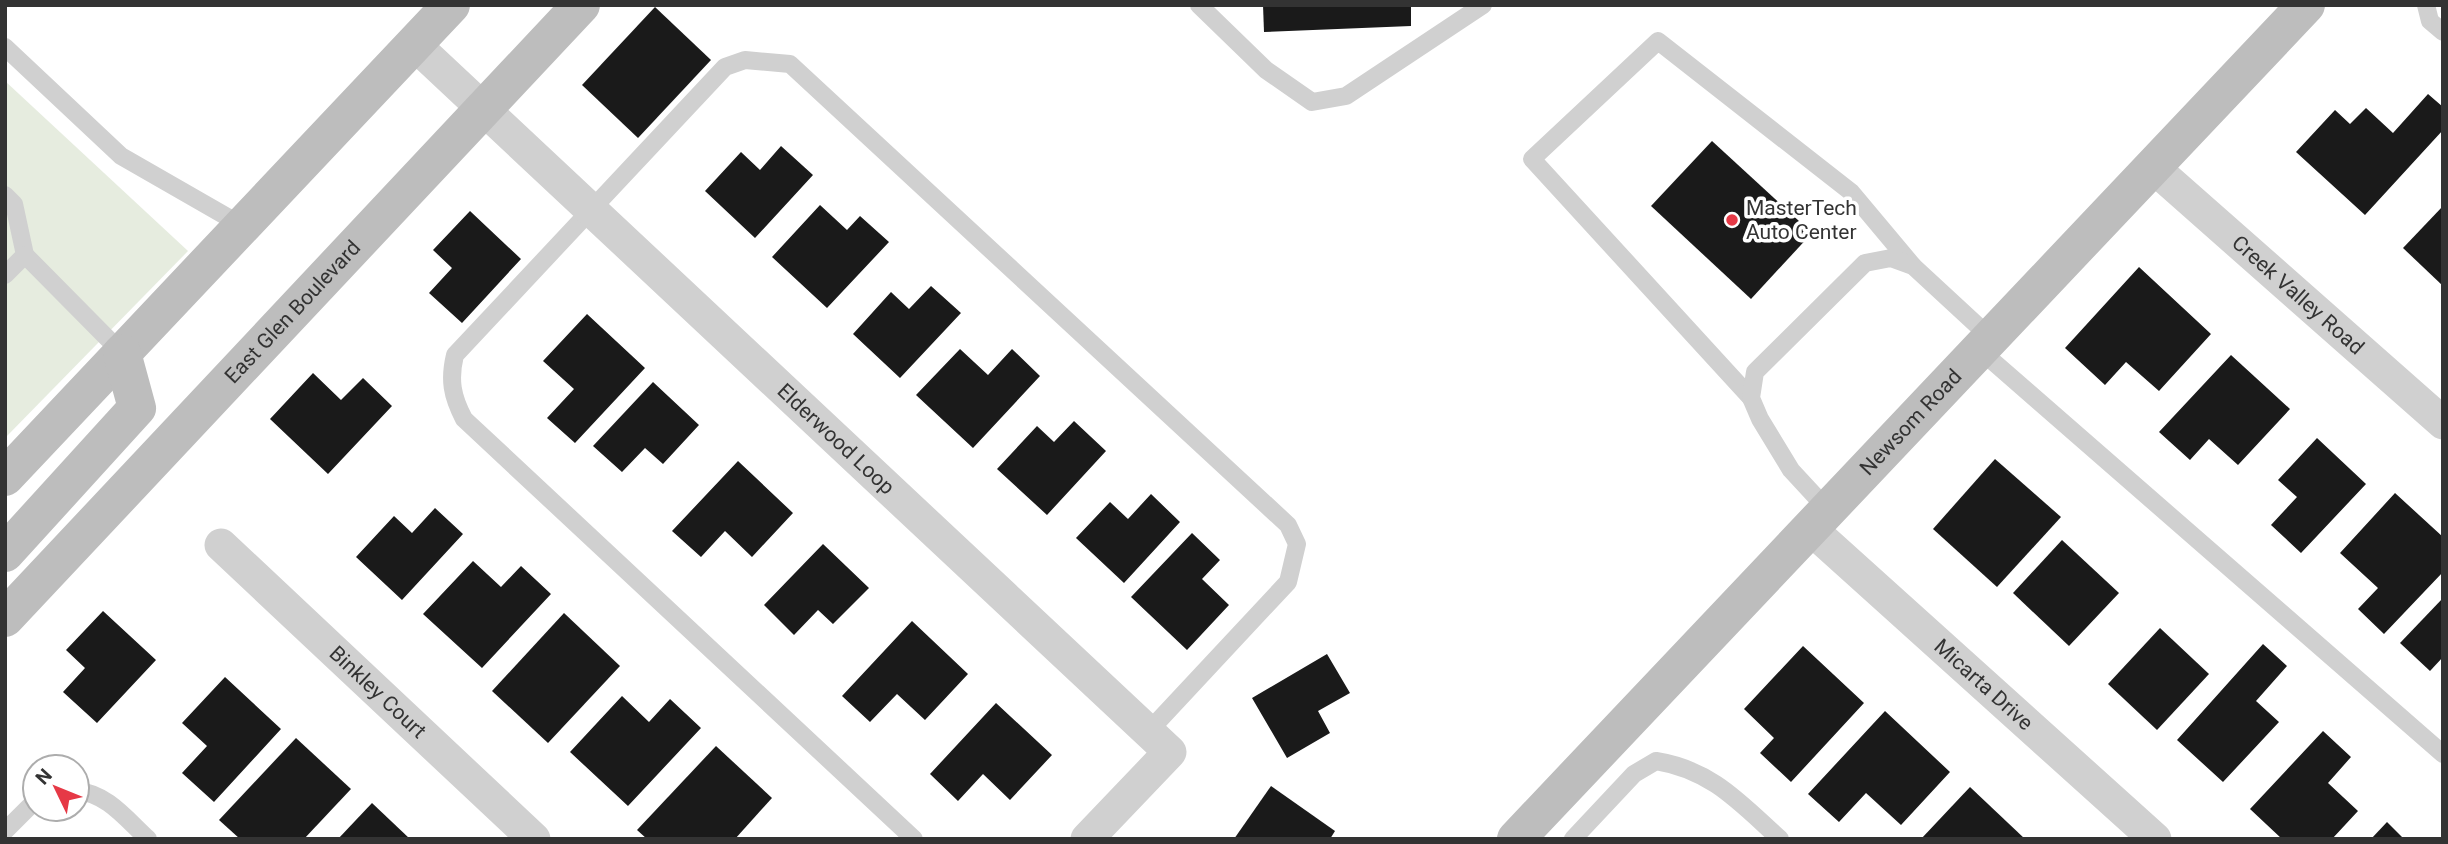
<svg xmlns="http://www.w3.org/2000/svg" width="2448" height="844" viewBox="0 0 2448 844" font-family="Roboto,sans-serif">
	<rect width="100%" height="100%" fill="#fff"/>
	<path fill="#e6ecdf" d="M5 81 188 251 5 438Z"/>
	<g fill="#1a1a1a">
		<path d="M1263 5H1411V26L1264 32Z"/>
		<path d="M655 7 711 60 638 138 582 85Z"/>
		<path d="M2428 94 2443 107V130L2365 215 2296 152 2335 110 2350 124 2366 108 2393 133Z"/>
		<path d="M1712 141 1812 233 1751 299 1651 206Z"/>
		<path d="M781 146 813 175 755 238 705 191 741 152 760 170Z"/>
		<path d="M820 205 847 230 860 216 889 242 827 308 772 257Z"/>
		<path d="M2443 206V286L2403 248Z"/>
		<path d="M470 211 521 259 462 323 429 293 452 268 433 250Z"/>
		<path d="M2139 267 2211 334 2159 391 2126 362 2105 385 2065 348Z"/>
		<path d="M931 286 961 313 900 378 853 334 891 292 909 309Z"/>
		<path d="M587 314 645 368 575 443 547 418 574 389 543 361Z"/>
		<path d="M960 349 988 375 1012 349 1040 376 973 448 916 395Z"/>
		<path d="M2231 355 2290 409 2238 465 2209 439 2190 460 2159 432Z"/>
		<path d="M313 373 341 400 363 378 392 406 328 474 270 419Z"/>
		<path d="M653 382 699 425 663 464 645 448 622 472 593 446Z"/>
		<path d="M1074 421 1106 451 1047 515 997 469 1037 426 1054 442Z"/>
		<path d="M2317 438 2366 484 2301 553 2271 525 2297 497 2278 480Z"/>
		<path d="M1995 459 2061 517 1997 587 1933 529Z"/>
		<path d="M738 461 793 513 752 557 725 531 701 557 672 531Z"/>
		<path d="M2395 493 2443 537V572L2384 634 2358 609 2378 588 2340 553Z"/>
		<path d="M1151 494 1180 522 1124 583 1076 538 1110 502 1128 519Z"/>
		<path d="M435 508 463 534 402 600 356 557 394 516 412 533Z"/>
		<path d="M1192 533 1220 560 1202 579 1229 605 1187 650 1131 597Z"/>
		<path d="M2062 540 2119 593 2069 646 2013 593Z"/>
		<path d="M823 544 869 588 833 624 818 610 794 635 764 605Z"/>
		<path d="M473 561 501 587 521 566 551 594 482 668 423 614Z"/>
		<path d="M2443 598V657L2430 671 2400 643Z"/>
		<path d="M103 611 156 660 97 723 63 692 85 668 66 650Z"/>
		<path d="M564 613 620 666 548 743 492 691Z"/>
		<path d="M912 621 968 674 925 720 897 694 870 722 842 696Z"/>
		<path d="M2160 628 2209 674 2157 730 2108 684Z"/>
		<path d="M2263 644 2287 666 2256 701 2279 722 2223 782 2177 740Z"/>
		<path d="M1803 646 1864 703 1791 782 1760 753 1774 738 1744 709Z"/>
		<path d="M1327 654 1350 693 1318 711 1330 733 1287 758 1252 698Z"/>
		<path d="M225 677 281 729 214 802 182 773 207 746 182 723Z"/>
		<path d="M622 696 649 722 670 699 701 728 628 806 570 752Z"/>
		<path d="M996 703 1052 755 1010 800 983 774 958 801 930 774Z"/>
		<path d="M1885 711 1950 772 1901 825 1866 793 1839 822 1808 794Z"/>
		<path d="M2323 731 2351 757 2328 783 2358 811 2332 839H2282L2250 809Z"/>
		<path d="M296 738 351 789 304 839H240L219 820Z"/>
		<path d="M716 746 772 798 735 839H647L637 830Z"/>
		<path d="M1271 786 1335 831 1330 839H1234Z"/>
		<path d="M1970 787 2025 839H1921Z"/>
		<path d="M372 803 410 839H338Z"/>
		<path d="M2387 822 2404 839H2371Z"/>
	</g>
	<g fill="none" stroke-linecap="round" stroke-linejoin="round">
		<g stroke="#d0d0d0" stroke-width="18">
			<path d="M1199 5 1266 70 1312 102 1346 96 1483 5"/>
			<path d="M2426 5 2430 21 2443 32"/>
			<path d="M5 47 121 156 243 226"/>
			<path d="M5 195 14 204 25 255 5 275"/>
			<path d="M25 255 122 353"/>
			<path d="M1981 351 2443 754"/>
			<path d="M1751 398 1532 159 1658 41 1851 192 1913 266"/>
			<path d="M1829 511 1791 470 1760 419 1751 398 1755 372 1865 263 1891 258 1913 266 1992 339"/>
			<path d="M77 791C107 793 127 820 148 839"/>
			<path d="M5 831 35 801"/>
			<path d="M914 839 464 419C452 396 449 380 455 355L725 67 745 60 790 64 1288 525 1297 544 1288 582 1148 732"/>
			<path d="M1573 839 1634 774 1656 761C1712 770 1740 803 1780 839"/>
		</g>
		<g stroke="#d0d0d0" stroke-width="33">
			<path id="s1" d="M414 44 1170 752 1087 839"/>
			<path id="s2" d="M2154 168 2443 423"/>
			<path id="s3" d="M1812 530 2155 839"/>
			<path id="s4" d="M221 545 534 839"/>
		</g>
		<g stroke="#bdbdbd" stroke-width="38">
			<path d="M5 477 451 5"/>
			<path d="M5 553 137 408 122 353"/>
			<path id="s5" d="M5 618 581 5"/>
			<path id="s6" d="M1516 839 2306 5"/>
		</g>
	</g>
	<circle fill="#e63946" stroke="#fff" stroke-width="2.5" cx="1732" cy="220" r="7"/>
	<g text-anchor="middle" dominant-baseline="central" stroke-width="7" stroke-linejoin="round" paint-order="stroke">
		<g font-size="21" fill="#333" stroke="#fff" text-anchor="start">
			<text x="1746" y="208">MasterTech<tspan x="1746" dy="24">Auto Center</tspan></text>
		</g>
		<g font-size="21" fill="#333" stroke="#fff">
			<text stroke="none"><textPath href="#s2" startOffset="192">Creek Valley Road</textPath></text>
			<text stroke="none"><textPath href="#s5" startOffset="420">East Glen Boulevard</textPath></text>
			<text stroke="none"><textPath href="#s6" startOffset="574">Newsom Road</textPath></text>
			<text stroke="none"><textPath href="#s1" startOffset="578">Elderwood Loop</textPath></text>
			<text stroke="none"><textPath href="#s3" startOffset="231">Micarta Drive</textPath></text>
			<text stroke="none"><textPath href="#s4" startOffset="215">Binkley Court</textPath></text>
		</g>
	</g>
	<rect width="2448" height="844" fill="none" stroke="#333333" stroke-width="14"/>
	<g transform="translate(56 788) rotate(313)"><circle r="33" fill="#ffffff" stroke="#adadad" stroke-width="2"/>
	<path d="M0-5L12 26L0 18L-12 26Z" fill="#e63946"/>
	<text y="-10" font-size="19" font-weight="bold" text-anchor="middle" fill="#333333">N</text>
	</g>
</svg>
